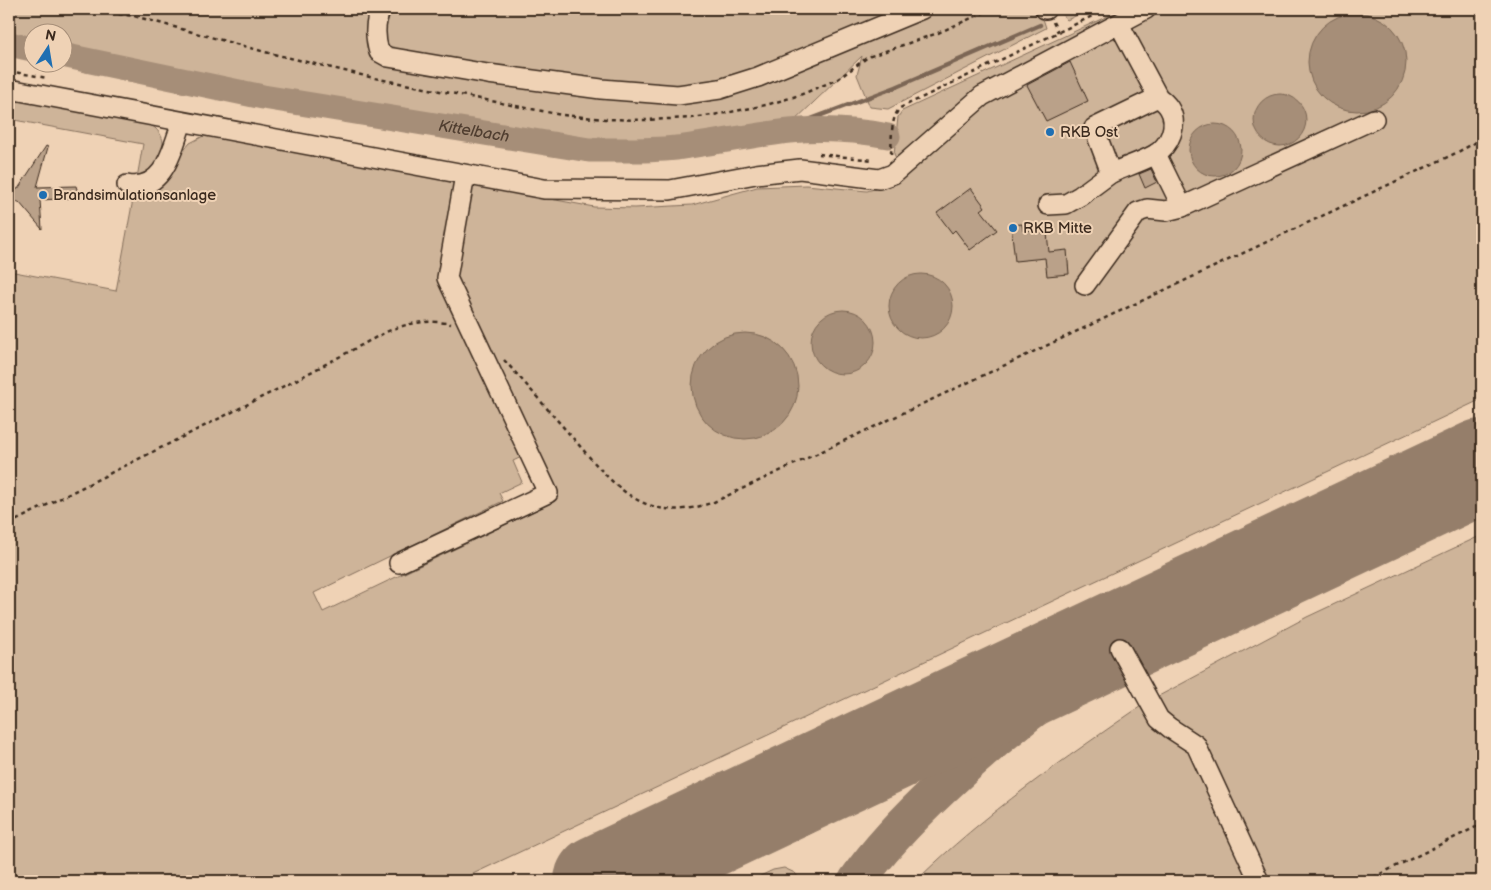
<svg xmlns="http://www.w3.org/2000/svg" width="1491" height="890" viewBox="0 0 1491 890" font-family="'Balsamiq Sans',sans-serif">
	<rect width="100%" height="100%" fill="#efd2b5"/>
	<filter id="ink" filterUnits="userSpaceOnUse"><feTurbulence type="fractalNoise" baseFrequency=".02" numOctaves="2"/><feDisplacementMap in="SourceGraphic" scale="10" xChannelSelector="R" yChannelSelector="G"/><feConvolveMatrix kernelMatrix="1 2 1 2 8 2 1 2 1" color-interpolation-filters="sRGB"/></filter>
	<g filter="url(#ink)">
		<g fill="#ceb499" stroke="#846f5c">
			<path d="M9 9H1040L1046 28 888 109 870 107 857 75 862 56 790 125 721 135 596 145 485 126 63 49 62 32H32V43L9 39Z"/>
			<path d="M1057 9H1090L1067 20Z"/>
			<path d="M1123 9H1132L897 160 894 154 898 117 902 111Z"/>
			<path d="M1163 9H1482V399L458 881H9V271L116 291 134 194 180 155 190 143 211 132 457 178 444 276 526 455 513 461 522 482 499 493 503 501 314 593 323 612 555 501 454 282 466 191 474 185 594 207 635 208 692 205 757 187 806 185 867 191 889 185 982 105Z"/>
			<path d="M9 96 147 122C172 138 163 151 152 173L137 178 143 144 9 119Z"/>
			<path d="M1482 535V881H1264L1207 756 1171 724 1155 698 1307 617Z"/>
			<path d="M1144 704 1192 746 1255 881H916C985 813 1064 759 1144 704Z"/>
			<path d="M784 868 795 873 801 881H750L773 870Z"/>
		</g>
		<g fill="#a68e78" stroke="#7b6654">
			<circle cx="1357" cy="62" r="49"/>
			<circle cx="1280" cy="120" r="26"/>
			<circle cx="1215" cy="150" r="26"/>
			<circle cx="921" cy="306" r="32"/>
			<circle cx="843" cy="342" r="32"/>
			<circle cx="745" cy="386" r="53"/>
		</g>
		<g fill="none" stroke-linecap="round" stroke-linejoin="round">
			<g stroke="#7b6654" stroke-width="4.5">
				<path d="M1065 12 1073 9"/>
				<path d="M789 131 803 122 896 87 1040 25"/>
			</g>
			<g stroke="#a68e78" stroke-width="25">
				<path d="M9 44 32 49"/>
				<path id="s1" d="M62 55 263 97 589 150C618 150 647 151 676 148 714 143 752 135 790 131 823 128 856 130 888 136"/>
			</g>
			<path stroke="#957e6a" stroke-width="38" d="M857 881C881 846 912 815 943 786 997 735 1056 689 1119 649 1154 627 1191 607 1227 587"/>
			<path stroke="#957e6a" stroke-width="94" d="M601 881 1482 466"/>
		</g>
		<g fill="#baa189" stroke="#3b2a1e">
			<path d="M1070 62 1088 101 1046 121 1027 85Z"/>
			<path d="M46 146 48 147 37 187 76 186 78 193 77 198 40 200 42 229 19 202H9V189H18Z"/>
			<path d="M1151 169 1157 182 1145 188 1139 174Z"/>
			<path d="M971 188 985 207 981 210 997 230 970 250 955 230 952 233 937 213Z"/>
			<path d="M1022 224 1023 231 1041 229 1042 234 1047 233 1049 252 1067 250 1069 274 1047 276 1045 258 1015 261 1011 225Z"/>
		</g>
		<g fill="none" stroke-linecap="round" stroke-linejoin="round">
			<g stroke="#3b2a1e" stroke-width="22">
				<g id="minor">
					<path d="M381 9C374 23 375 38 379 52L388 57 488 74 601 89 678 95 720 89 758 77 922 9"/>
					<path d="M1045 9H1046"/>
					<path d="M1119 24 1158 97 1094 128 1111 173C1125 167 1141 162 1154 155 1170 146 1179 124 1169 108 1166 103 1162 100 1158 97"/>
					<path d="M9 89 544 189 670 190 756 174 800 169 879 179 893 174 982 96 1146 9"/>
					<path d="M1156 154 1182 207 1374 119"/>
					<path d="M127 185C164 192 172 150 182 122"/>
					<path d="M1048 205 1066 204 1080 196 1111 173"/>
					<path d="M1085 285 1138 212 1147 209 1166 211 1182 207"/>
					<path d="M399 563 548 493 447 278 465 175"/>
					<path d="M1120 648 1159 719 1170 728 1196 745 1259 881"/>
				</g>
			</g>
			<g stroke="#3b2a1e" stroke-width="2.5" stroke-dasharray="4 4" stroke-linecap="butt">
				<path d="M79 9 134 16 265 52 374 78 562 115 605 119 645 120 692 118 726 113 766 105 800 95 838 79 868 57 938 33 992 9"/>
				<path d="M1053 22 1058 32"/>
				<path d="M9 71 47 78"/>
				<path d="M819 154 873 160"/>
				<path d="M891 154C892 140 890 119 900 108L1107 9"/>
				<path d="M504 360C527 385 549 411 572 437 614 485 643 527 714 502L1456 153 1482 139"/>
				<path d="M9 524 294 381 386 332C407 323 428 319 451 324"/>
				<path d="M1366 881 1482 824"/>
			</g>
			<use href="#minor" stroke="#efd2b5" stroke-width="19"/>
		</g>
	</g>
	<g fill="#1f6fb2" stroke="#efd2b5" stroke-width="2">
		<circle cx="1050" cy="132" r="5"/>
		<circle cx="43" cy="195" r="5"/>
		<circle cx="1013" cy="228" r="5"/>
	</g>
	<g text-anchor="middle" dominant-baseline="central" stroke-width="4" stroke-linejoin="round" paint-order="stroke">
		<g font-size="15" fill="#3b2a1e" stroke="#efd2b5" text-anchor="start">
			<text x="1060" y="132">RKB Ost</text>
			<text x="53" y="195">Brandsimulationsanlage</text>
			<text x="1023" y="228">RKB Mitte</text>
		</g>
		<g font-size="16" font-style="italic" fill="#503e30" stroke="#efd2b5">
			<text stroke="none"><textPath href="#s1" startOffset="419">Kittelbach</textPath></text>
		</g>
	</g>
	<rect width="1491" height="890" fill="none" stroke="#efd2b5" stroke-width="30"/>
	<rect x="15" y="15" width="1461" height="860" fill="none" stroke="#3b2a1e" stroke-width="2" filter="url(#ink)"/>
	<g transform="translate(48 48) rotate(12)"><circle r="24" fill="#efd2b5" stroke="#a78f79"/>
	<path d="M0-4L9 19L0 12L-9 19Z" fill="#1f6fb2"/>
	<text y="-8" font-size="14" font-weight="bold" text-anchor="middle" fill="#3b2a1e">N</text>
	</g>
</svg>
